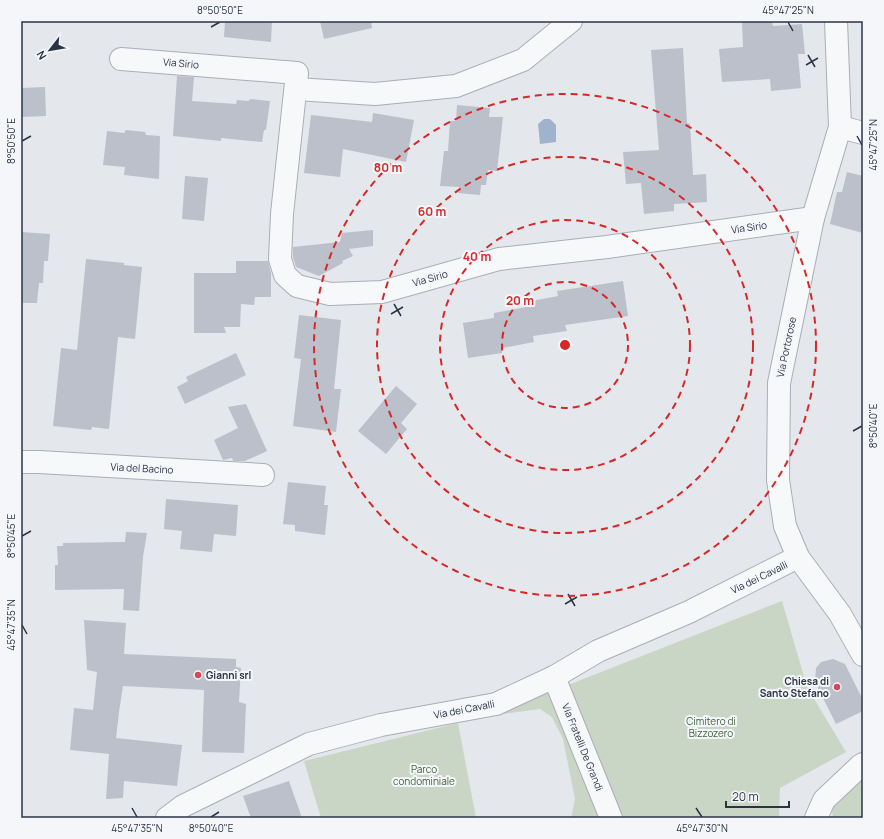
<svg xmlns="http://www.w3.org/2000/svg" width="884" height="839" viewBox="0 0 884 839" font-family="Manrope,sans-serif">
	<rect width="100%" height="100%" fill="#e4e7ec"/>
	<g fill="#c9d6c5">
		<path d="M782 601 807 687 846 752 780 788 779 818H616L563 687Z"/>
		<path d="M550 693 606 818H571L575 799 563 739 552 717 540 709 502 714 500 708Z"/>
		<path d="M458 723 476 818H321L304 761Z"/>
		<path d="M863 772V818H833L831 803Z"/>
	</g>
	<path fill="#9fb4cc" d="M544 119H550L556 125V142L540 144 538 124Z"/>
	<g fill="#bbc0ca">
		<path d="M225 21H272L271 42 224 37Z"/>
		<path d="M320 21H371L372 28 324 39Z"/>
		<path d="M742 21H772L773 26 802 24 805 54H798L801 88 771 91 770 79 722 82 719 49 743 47Z"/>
		<path d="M683 48 687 123 690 124 693 175 706 174 707 202 674 204V211L644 214 641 183 626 184 623 152 659 150 651 50Z"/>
		<path d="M177 76 194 77 192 101 236 104 237 100 249 101 250 99 270 101 266 130H264L262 142 221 138V141L173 136Z"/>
		<path d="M45 87 46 116 21 117V88Z"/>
		<path d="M457 105 490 108 489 117H503L497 171 488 170 486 185H481L480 195 458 193 459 187 440 186 444 151H448L450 121H456Z"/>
		<path d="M373 113 414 120 406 162 343 149 340 177 304 173 311 115 372 122Z"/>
		<path d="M126 130 145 132 146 135 160 136 159 179 124 175 125 167 103 165 107 131 124 133Z"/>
		<path d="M847 172 863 176V233L830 224 837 192H842Z"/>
		<path d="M185 176 208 178 204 221 182 219Z"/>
		<path d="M373 230V246L349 249 353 256 342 261 343 263 319 276 296 267 293 257V247L340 242 342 233Z"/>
		<path d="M21 232 50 234 48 261H44L43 283H39L37 303H21Z"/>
		<path d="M86 259 124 263V265L142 267 135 339 118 337 109 429 92 427 91 430 53 426 61 348 77 350Z"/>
		<path d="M236 261H268L271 273V297H255L254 305 241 304 240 327H224L226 333H194V273H236Z"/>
		<path d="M623 281 628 316 565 325 567 331 533 336 534 342 502 348V353L468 358 463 323 494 318V313L526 307V302L558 296 557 291Z"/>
		<path d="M299 315 341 320 334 389H341L336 432 293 426 301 359 294 358Z"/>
		<path d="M236 353 246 375 185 404 177 387 188 381 186 377Z"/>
		<path d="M396 386 417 404 401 423 407 429 386 454 358 431Z"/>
		<path d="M246 404 267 451 245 461H233L232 458 223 460 214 440 238 428 228 407Z"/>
		<path d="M288 482 326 486 324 505H328L325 535 295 531V525L283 524Z"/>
		<path d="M166 499 238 505 236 536 214 534 212 552 180 549 182 531 164 529Z"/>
		<path d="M126 532 147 533 143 557 139 611 123 610 124 589 55 590V565H58L57 546H63V543L125 542Z"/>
		<path d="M84 620 126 623 124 654 236 659V667L241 668 239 702 246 704 244 753 202 752 204 690 123 686 119 712 116 738 182 745 177 786 124 781 123 798 106 799 109 754 70 750 74 708 93 710 97 672 87 670Z"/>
		<path d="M833 659 845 664 863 700V711L836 724 815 682 816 668 821 662Z"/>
		<path d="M289 781 302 818H251L243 796Z"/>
	</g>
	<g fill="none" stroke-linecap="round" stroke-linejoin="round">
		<g stroke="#a9aeb7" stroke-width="24">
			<g id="minor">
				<path d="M836 21 840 127 813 218 779 383 778 480 785 526 798 557 840 614 863 655"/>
				<path d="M121 59 297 73 282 214 280 259 285 275 297 286 330 294 382 292 499 259 607 247 813 218"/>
				<path d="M296 89 375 94 456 86 523 60 571 21"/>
				<path d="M840 127 863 133"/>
				<path d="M21 462H39L263 475"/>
				<path d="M554 677 611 818"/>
				<path d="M167 818 183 806 309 744 381 725 496 704 554 677 598 651 689 612 798 557"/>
				<path d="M816 818 824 800 860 766 863 764"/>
			</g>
		</g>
		<use href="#minor" stroke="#f7f8fa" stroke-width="22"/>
	</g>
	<path fill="none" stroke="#2b3445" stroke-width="1.5" d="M788 22 793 31M211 27 220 22M808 55 815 67M806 65 818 58M857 136 862 145M22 141 31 136M394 304 401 316M391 314 403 307M853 431 862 426M22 536 31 531M568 594 575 606M565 604 577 597M22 625 27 634M132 808 137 817M696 808 702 817M211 817 219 812"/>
	<g fill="none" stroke="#d62828" stroke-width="2" stroke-dasharray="7 5">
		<circle cx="565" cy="345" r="63"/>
		<circle cx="565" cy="345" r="125"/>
		<circle cx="565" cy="345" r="188"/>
		<circle cx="565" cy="345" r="251"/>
	</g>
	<g fill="#d1495b" stroke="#f4f6f9" stroke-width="1.5">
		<circle cx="198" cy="675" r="4"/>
		<circle cx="837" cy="687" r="4"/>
	</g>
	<g text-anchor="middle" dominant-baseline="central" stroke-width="4" stroke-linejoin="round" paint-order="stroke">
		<g font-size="10" fill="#2b3445" stroke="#f4f6f9">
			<text transform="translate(181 63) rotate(5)">Via Sirio</text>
			<text transform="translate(749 227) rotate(-8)">Via Sirio</text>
			<text transform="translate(430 278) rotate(-16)">Via Sirio</text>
			<text transform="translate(786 347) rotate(-78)">Via Portorose</text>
			<text transform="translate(142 468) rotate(3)">Via del Bacino</text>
			<text transform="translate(759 577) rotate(-26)">Via dei Cavalli</text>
			<text transform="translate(464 709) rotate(-11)">Via dei Cavalli</text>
			<text transform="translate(583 747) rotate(68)">Via Fratelli De Grandi</text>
		</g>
		<g font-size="10" font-weight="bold" fill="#2b3445" stroke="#f4f6f9" text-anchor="start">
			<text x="206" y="675">Gianni srl</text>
			<text x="829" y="681" text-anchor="end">Chiesa di<tspan x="829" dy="12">Santo Stefano</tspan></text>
		</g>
		<g font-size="10" fill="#3f6138" stroke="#f4f6f9">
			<text x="711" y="721">Cimitero di<tspan x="711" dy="12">Bizzozero</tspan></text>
			<text x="424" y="769">Parco<tspan x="424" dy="12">condominiale</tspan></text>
		</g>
	</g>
	<circle cx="565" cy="345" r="6" fill="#d62828" stroke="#f4f6f9" stroke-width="2"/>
	<g font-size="12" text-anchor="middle" font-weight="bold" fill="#d62828" stroke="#f4f6f9" stroke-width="4" stroke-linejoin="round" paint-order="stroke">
		<text x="388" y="172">80 m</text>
		<text x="432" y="216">60 m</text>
		<text x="477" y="261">40 m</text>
		<text x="520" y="305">20 m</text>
	</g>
	<rect width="884" height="839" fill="none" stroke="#f4f6f9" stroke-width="44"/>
	<g transform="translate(50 50) rotate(239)" stroke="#f4f6f9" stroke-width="3" paint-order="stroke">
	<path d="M0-3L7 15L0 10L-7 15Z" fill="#2b3445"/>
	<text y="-6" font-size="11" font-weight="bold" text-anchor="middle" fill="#2b3445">N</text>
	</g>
	<path d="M726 801v6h63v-6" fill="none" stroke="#2b3445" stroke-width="2"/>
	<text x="732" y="801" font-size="12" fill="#2b3445" stroke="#f4f6f9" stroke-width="3" paint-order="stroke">20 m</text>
	<rect x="22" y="22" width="840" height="795" fill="none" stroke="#2b3445" stroke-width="1.5"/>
	<g font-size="10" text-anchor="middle" fill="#2b3445">
		<text x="220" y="14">8°50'50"E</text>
		<text x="788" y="14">45°47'25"N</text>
		<text transform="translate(11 141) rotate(-90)" y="4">8°50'50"E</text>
		<text transform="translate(873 145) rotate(-90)" y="4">45°47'25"N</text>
		<text transform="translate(873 426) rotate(-90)" y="4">8°50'40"E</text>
		<text transform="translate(11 536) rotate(-90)" y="4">8°50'45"E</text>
		<text transform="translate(11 625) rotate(-90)" y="4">45°47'35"N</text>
		<text x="137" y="832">45°47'35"N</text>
		<text x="211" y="832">8°50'40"E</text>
		<text x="702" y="832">45°47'30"N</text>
	</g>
</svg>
